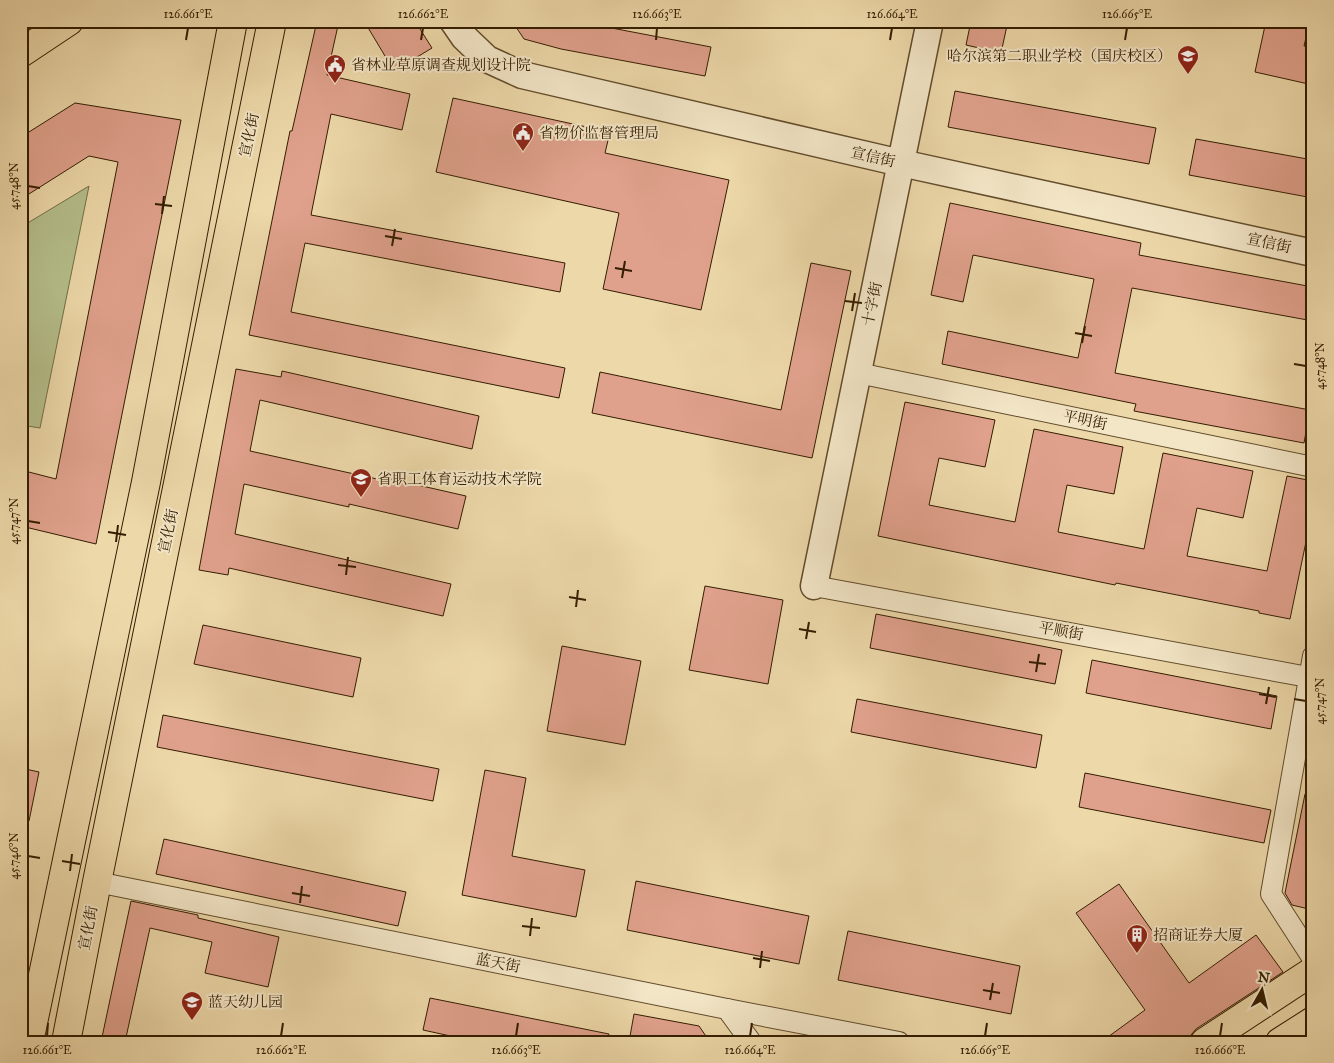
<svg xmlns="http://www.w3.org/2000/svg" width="1334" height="1063" viewBox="0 0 1334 1063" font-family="'IM FELL Great Primer','Noto Serif SC',serif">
	<rect width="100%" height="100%" fill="#edd8a9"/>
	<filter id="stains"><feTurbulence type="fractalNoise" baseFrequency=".004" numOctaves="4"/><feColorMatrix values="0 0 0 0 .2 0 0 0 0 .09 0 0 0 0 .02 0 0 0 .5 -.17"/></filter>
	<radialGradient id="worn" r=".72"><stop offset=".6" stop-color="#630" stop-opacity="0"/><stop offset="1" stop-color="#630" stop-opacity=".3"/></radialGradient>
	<path fill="#b5bf8b" stroke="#746e46" d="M89 186 40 428 21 425V227Z"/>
	<g fill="#e0a18c" stroke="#341d01">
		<path d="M317 21H339L327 75 410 94 402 130 331 114 311 215 565 263 560 292 305 243 291 312 565 368 559 398 249 335 290 131H292Z"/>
		<path d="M364 21H415L432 48 394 71Z"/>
		<path d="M512 21H575L711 47 705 76 561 49 524 39Z"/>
		<path d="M971 21H1008L1001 53 966 45Z"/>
		<path d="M1266 21H1310L1304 46 1313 47V85L1255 72Z"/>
		<path d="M955 91 1156 128 1149 164 948 127Z"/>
		<path d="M453 98 610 132 605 153 729 180 701 310 603 289 619 213 436 172Z"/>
		<path d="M75 103 181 120 96 544 21 526V470L56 479 118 162 89 156 21 199V137Z"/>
		<path d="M1196 139 1313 160V198L1189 175Z"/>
		<path d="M950 203 1141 243 1139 255 1313 287V321L1132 288 1115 373 1310 410 1304 443 1134 411 1136 404 942 364 948 331 1078 358 1094 279 973 255 963 302 931 295Z"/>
		<path d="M811 263 851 271 812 458 592 413 600 372 781 410Z"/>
		<path d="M236 369 281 377 282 371 479 416 472 449 260 400 250 451 377 479 378 476 466 496 458 529 349 504V507L244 484 235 534 451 584 443 616 229 568 228 575 199 570Z"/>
		<path d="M905 402 995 420 985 467 939 458 929 505 1015 522 1034 429 1123 447 1114 494 1067 485 1058 532 1144 549 1163 453 1253 471 1243 518 1197 508 1187 556 1267 571 1287 476 1313 481V508L1290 619 1259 613V611L1116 583 1115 585 878 536Z"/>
		<path d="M705 586 783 600 768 684 689 670Z"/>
		<path d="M876 614 1062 650 1055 684 870 648Z"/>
		<path d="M203 625 361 658 353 697 194 664Z"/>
		<path d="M562 646 641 661 625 745 547 731Z"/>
		<path d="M1092 660 1277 696 1271 729 1086 693Z"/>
		<path d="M857 699 1042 735 1036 768 851 732Z"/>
		<path d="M163 715 439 769 433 801 157 747Z"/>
		<path d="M21 768 39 772 29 821 21 820Z"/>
		<path d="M485 770 526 778 512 856 585 870 576 917 462 895Z"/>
		<path d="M1085 773 1271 810 1264 843 1079 807Z"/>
		<path d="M1305 794 1313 795V910L1292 905 1285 893Z"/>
		<path d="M164 839 406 892 398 926 156 874Z"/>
		<path d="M636 881 809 916 799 964 627 930Z"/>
		<path d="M1119 884 1189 983 1256 935 1283 972 1196 1029 1191 1035 1189 1042H1101L1145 1010 1076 913Z"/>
		<path d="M131 901 198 915V918L279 937 268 987 205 973 212 942 150 928 125 1042H101Z"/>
		<path d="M848 931 1020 966 1011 1014 838 980Z"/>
		<path d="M430 998 609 1034 608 1042H478L423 1030Z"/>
		<path d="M634 1014 699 1026 710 1042H629Z"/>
	</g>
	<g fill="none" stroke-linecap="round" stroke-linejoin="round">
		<g stroke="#624c2b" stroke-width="22">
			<g id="minor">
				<path d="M858 373 1313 467"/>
				<path d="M814 586 1308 677"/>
				<path d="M1313 656 1271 894 1313 959"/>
				<path d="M97 882 727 1009 899 1042"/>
				<path d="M727 1009 751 1042"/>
			</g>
		</g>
		<g stroke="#624c2b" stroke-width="29">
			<g id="tertiary">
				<path d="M453 21 464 37 487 59 522 75 901 163 1313 253"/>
				<path d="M814 586 930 21"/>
			</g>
		</g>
		<g stroke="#341d01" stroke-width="30">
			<g id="primary">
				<path d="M29 1042 146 482 233 21"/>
				<path d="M66 1042 97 882 272 21"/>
				<path d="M1205 1042 1313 971"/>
				<path d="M1280 1042 1313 1021"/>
			</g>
		</g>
		<g stroke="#341d01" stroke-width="30">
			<path id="trunk" d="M21 53 69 21"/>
		</g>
		<use href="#minor" stroke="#f3e6c7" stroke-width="20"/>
		<use href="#tertiary" stroke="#f3e6c7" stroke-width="26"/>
		<use href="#primary" stroke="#edd8a9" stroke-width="28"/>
		<use href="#trunk" stroke="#edd8a9" stroke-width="28"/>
	</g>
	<path fill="none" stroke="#341d01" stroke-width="2" d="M186 40 188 28M421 40 423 28M656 40 657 28M890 40 892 28M1125 40 1127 28M28 186 40 188M155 204 172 206M162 214 164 196M385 236 402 239M392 246 395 229M615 268 632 271M622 278 625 261M845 301 862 303M852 311 855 293M1075 333 1092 336M1082 343 1085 326M1294 364 1306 366M28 521 40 523M108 532 126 535M116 542 118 525M338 565 356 567M346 575 348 557M569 597 586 600M576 607 578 590M799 629 816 632M806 639 809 622M1029 662 1046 664M1036 672 1039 654M1259 694 1276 697M1294 699 1306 701M1266 704 1269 687M28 856 40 858M62 861 80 864M70 871 72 854M292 893 310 896M300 903 302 886M522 926 540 928M530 936 532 918M753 958 770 961M760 968 762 951M983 990 1000 993M990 1000 993 983M47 1036 48 1023M281 1036 283 1023M516 1036 518 1023M750 1036 752 1023M985 1036 987 1023M1220 1036 1222 1023"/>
	<defs>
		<g id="school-pin" transform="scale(1.125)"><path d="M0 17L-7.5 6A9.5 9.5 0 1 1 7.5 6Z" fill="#8f2418" stroke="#f3e6c7"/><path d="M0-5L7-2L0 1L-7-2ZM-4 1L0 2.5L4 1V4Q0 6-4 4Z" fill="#fff"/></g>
		<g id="civic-pin" transform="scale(1.125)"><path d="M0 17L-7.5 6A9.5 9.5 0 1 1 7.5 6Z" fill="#8f2418" stroke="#f3e6c7"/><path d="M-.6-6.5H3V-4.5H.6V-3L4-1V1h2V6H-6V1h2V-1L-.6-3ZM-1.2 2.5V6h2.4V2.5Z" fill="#fff"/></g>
		<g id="building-pin" transform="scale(1.125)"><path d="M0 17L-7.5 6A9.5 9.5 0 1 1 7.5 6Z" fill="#8f2418" stroke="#f3e6c7"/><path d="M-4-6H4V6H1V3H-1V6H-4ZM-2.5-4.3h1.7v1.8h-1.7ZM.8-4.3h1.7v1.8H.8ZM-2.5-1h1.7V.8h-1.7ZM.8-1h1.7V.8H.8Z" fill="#fff"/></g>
	</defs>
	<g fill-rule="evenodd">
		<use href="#school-pin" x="1188" y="56"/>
		<use href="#civic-pin" x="335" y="65"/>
		<use href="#civic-pin" x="523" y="133"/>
		<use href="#school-pin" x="361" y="479"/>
		<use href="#building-pin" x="1137" y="935"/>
		<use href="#school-pin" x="192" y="1002"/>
	</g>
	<g text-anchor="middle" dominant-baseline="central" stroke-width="4" stroke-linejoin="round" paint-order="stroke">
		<g font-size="15" fill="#341d01" stroke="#f3e6c7" text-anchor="start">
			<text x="1172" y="56" text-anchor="end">哈尔滨第二职业学校（国庆校区）</text>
			<text x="351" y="65">省林业草原调查规划设计院</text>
			<text x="539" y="133">省物价监督管理局</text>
			<text x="377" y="479">省职工体育运动技术学院</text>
			<text x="1153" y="935">招商证券大厦</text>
			<text x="208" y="1002">蓝天幼儿园</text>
		</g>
		<g font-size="15" fill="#341d01" stroke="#f3e6c7">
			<text transform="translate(249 135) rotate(-78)">宣化街</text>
			<text transform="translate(873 157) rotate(13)">宣信街</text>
			<text transform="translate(1269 243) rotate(12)">宣信街</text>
			<text transform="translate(872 304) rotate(-78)">十字街</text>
			<text transform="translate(1085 420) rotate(12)">平明街</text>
			<text transform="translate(168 531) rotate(-78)">宣化街</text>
			<text transform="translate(1061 631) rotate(10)">平顺街</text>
			<text transform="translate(88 928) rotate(-79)">宣化街</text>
			<text transform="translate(498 963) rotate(11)">蓝天街</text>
		</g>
	</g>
	<rect width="1334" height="1063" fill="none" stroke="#edd8a9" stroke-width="55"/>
	<g transform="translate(1262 990) rotate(8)" stroke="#f3e6c7" stroke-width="4" paint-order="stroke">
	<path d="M0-4L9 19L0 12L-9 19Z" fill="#341d01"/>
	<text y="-8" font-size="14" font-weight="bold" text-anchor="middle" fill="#341d01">N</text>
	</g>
	<rect x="28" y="28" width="1278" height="1008" fill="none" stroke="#341d01" stroke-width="2"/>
	<g font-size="12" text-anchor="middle" fill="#341d01">
		<text x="188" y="18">126.661°E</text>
		<text x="423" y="18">126.662°E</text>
		<text x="657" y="18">126.663°E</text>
		<text x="892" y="18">126.664°E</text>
		<text x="1127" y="18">126.665°E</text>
		<text transform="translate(14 186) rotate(-90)" y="4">45.748°N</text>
		<text transform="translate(1320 366) rotate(-90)" y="4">45.748°N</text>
		<text transform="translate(14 521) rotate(-90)" y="4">45.747°N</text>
		<text transform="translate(1320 701) rotate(-90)" y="4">45.747°N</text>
		<text transform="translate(14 856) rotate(-90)" y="4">45.746°N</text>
		<text x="47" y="1054">126.661°E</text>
		<text x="281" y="1054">126.662°E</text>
		<text x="516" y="1054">126.663°E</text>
		<text x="750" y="1054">126.664°E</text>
		<text x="985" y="1054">126.665°E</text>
		<text x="1220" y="1054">126.666°E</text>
	</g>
	<rect width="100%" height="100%" filter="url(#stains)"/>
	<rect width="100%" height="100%" fill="url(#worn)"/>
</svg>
